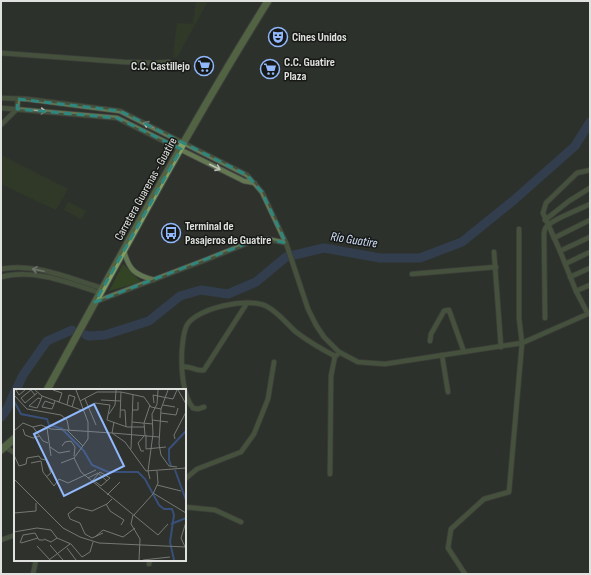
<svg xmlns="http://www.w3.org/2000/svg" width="591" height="575" viewBox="0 0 591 575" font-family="'Sofia Sans Condensed',sans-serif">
	<rect width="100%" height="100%" fill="#2e312c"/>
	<g fill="#334424">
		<path d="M196 1H208L177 57H173L177 23 193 24Z"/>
		<path d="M1 155 68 189 56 210 1 184Z"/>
		<path d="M68 202 86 211 81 219 64 210Z"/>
		<path d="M123 264 141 282 109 291Z"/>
	</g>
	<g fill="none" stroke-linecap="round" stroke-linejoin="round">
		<g stroke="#384f79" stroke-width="9">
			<path d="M86 335 89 336 105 335 149 321 180 296 201 290 228 294 256 282 286 257 324 248 380 258H420L462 242 514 200 575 146 590 122"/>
			<path d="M16 390 23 375 47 341 72 330"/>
			<path d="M1 417 7 409 15 391"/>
		</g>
		<g stroke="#4a4d49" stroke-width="6">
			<g id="minor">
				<path d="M1 53 124 62 153 63 169 62"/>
				<path d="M1 98 27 99 120 111 247 175 262 192 286 243 308 309 316 325 324 337 339 352 358 362 385 364 522 343 590 313"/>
				<path d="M1 108 117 118 244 181 255 183"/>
				<path d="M1 125 17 109 18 99"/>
				<path d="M545 220 569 201 590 188"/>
				<path d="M554 238 590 220"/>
				<path d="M124 251C129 270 135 275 154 280"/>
				<path d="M560 251 590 237"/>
				<path d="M494 252 501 347"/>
				<path d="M565 264 590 252"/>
				<path d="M1 269C34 262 71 279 102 288"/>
				<path d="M412 274 496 267"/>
				<path d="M1 277C33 268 70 283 100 293"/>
				<path d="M570 277 590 268"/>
				<path d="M576 291 590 285"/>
				<path d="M95 302 203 261 253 241 267 239 286 243"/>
				<path d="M588 314 576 291 560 251 543 213 546 203 577 173 590 170"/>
				<path d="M545 318 544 234C544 231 545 228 547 226 555 218 579 210 590 204"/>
				<path d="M430 341 431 334 444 311 449 310 464 352"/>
				<path d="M442 355 448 392"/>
				<path d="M182 367C190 365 197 372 204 370L247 303"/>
				<path d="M204 407 198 409 193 408C182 395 181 366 182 349 183 342 183 332 187 325 197 308 248 297 266 306 278 312 286 323 296 332 308 341 321 349 335 356"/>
				<path d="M5 447 15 453"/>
				<path d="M330 474 331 376 335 356 337 355"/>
				<path d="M185 479 197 469 241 452 254 434 268 399 274 362"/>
				<path d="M185 507 215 510 241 522"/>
				<path d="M1 540 15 535"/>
				<path d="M149 564 150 560"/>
				<path d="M33 574 36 560"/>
				<path d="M465 574 448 548 451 529 484 499 509 492 522 343 519 318V229"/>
			</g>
		</g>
		<g stroke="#4a4d49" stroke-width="9">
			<g id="secondary">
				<path d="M47 390C119 259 189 127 268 1"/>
				<path d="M1 450 15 438"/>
			</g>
		</g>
		<use href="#minor" stroke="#637752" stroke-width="4.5"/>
		<use href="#secondary" stroke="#7f9f63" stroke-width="7"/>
	</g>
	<defs><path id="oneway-shaft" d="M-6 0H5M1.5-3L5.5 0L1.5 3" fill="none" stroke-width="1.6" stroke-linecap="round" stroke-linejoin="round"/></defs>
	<g stroke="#bac2b5">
		<use href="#oneway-shaft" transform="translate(40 111) rotate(4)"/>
		<use href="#oneway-shaft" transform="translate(149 125) rotate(-154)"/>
		<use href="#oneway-shaft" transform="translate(215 167) rotate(27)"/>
		<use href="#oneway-shaft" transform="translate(38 270) rotate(-168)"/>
	</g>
	<path d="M0 0H591V575H0ZM18 99 120 111 247 175 262 192 286 243 267 239 253 241 95 302 181 149 117 118 17 109Z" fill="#2e312c" fill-opacity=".55" fill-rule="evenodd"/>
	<path fill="none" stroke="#2e867f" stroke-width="3" stroke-dasharray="8 5" stroke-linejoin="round" d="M18 99 120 111 247 175 262 192 286 243 267 239 253 241 95 302 181 149 117 118 17 109Z"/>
	<defs>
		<g id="theatre-ring" transform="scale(1)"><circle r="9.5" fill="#171916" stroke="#91b8fd" stroke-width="1.5"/><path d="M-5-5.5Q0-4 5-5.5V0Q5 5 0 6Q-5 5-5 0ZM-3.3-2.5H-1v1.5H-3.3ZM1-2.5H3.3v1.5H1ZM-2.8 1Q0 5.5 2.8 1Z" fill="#91b8fd"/></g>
		<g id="supermarket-ring" transform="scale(1)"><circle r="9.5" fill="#171916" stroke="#91b8fd" stroke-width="1.5"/><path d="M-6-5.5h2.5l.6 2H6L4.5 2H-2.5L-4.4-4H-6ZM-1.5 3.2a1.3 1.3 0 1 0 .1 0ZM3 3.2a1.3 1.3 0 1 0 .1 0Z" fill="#91b8fd"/></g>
		<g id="bus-ring" transform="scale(1)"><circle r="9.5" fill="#171916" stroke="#91b8fd" stroke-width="1.5"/><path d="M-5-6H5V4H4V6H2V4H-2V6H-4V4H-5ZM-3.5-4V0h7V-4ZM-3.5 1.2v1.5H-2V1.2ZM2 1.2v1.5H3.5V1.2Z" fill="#91b8fd"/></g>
	</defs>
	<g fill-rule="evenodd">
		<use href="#theatre-ring" x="278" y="37"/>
		<use href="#supermarket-ring" x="204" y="66"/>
		<use href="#supermarket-ring" x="270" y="69"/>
		<use href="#bus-ring" x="171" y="233"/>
	</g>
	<g text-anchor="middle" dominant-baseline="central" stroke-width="3" stroke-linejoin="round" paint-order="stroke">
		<g font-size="12" font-weight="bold" fill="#e0e2df" stroke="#171916" text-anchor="start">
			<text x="292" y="37">Cines Unidos</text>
			<text x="284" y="62">C.C. Guatire<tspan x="284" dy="14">Plaza</tspan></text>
			<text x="190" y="66" text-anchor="end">C.C. Castillejo</text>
			<text x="185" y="226">Terminal de<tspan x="185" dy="14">Pasajeros de Guatire</tspan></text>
		</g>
		<g font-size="12" fill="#e0e2df" stroke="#171916">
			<text transform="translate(146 189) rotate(-61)">Carretera Guarenas - Guatire</text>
		</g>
		<g font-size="13" font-style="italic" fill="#d1e1fd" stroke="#171916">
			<text transform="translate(354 240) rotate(9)">Río Guatire</text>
		</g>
	</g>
	<g transform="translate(14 389)">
		<rect width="172" height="172" fill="#2e312c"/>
		<path fill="none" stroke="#384f79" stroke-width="2" d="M0 12 7 25 33 30 35 36 49 40M49 41 70 62 78 76 94 83H124L131 90 145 116 150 120H158L160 126 156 153 160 171M157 77 155 71V60L172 42M161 81 172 111M157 135 172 129"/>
		<path fill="none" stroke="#757874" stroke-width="1" d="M2 1 5 6 11 1M21 1 28 7 70 22M39 1 48 4 45 13 43 12M62 1 74 33V50L60 69 67 83 144 146 154 135M154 1 147 20 145 55 147 66 155 77 163 78M164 1 172 15M0 6 13 20 47 26 53 31 55 41M21 6 17 1 7 9 11 14 23 4M27 10 24 9 15 17 23 19 25 15 27 10 28 7M71 10 82 36M87 11 107 12M66 12 83 3H107L130 8 137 18 147 20M81 14 96 16 93 31 113 38H131M140 14 139 6 159 10 163 1M40 15 31 12 28 18 38 20 40 15 41 12M53 16 55 6 61 8 58 18M149 16 161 18M107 21H111L112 38M118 21H124V13M147 24 162 26 164 19M95 25 101 16 102 1M106 29 107 3M138 31 154 33M100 33 98 44 145 48M118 33 139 35M19 38 29 52 34 54M33 39 37 67M9 40 11 46 19 49 26 47M53 41 69 57M0 42 9 34 19 38 27 36 37 40 98 44 111 53 132 82 172 79M131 46 130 34 136 16M130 47 124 54 127 62H130M161 50 160 46 172 23M48 57 51 53 57 52 61 58 60 67M36 58 45 64 56 62M117 60 119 6M132 60 152 58M132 60V46M0 66 5 77 12 75 13 69 25 67 27 70 32 71 37 84 32 88M17 74 27 72 29 83 40 97 45 90 54 94 82 81M47 74 60 69M74 89 84 84 93 92M0 90 49 139 66 148 85 154 172 158M136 90 134 82 139 45 138 25 143 15 144 1M77 93 79 91 85 84 86 83 96 89 87 97 79 91M143 96 167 102M139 104 172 124M93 106 106 93M92 115 96 122 110 131 107 136M0 124 22 122V114M119 126 117 135 126 150 125 171M120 126 139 105 144 94 143 82M172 133 167 149 172 160M0 143 23 139 37 141 43 149 57 155 68 168 76 163 79 153M89 144 78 149 71 145 66 134 56 130 54 125 63 118 78 122 93 115 98 110M81 148 89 141 109 148 121 139M30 150 37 153 43 149M6 154 9 146 21 144 25 151H30M7 154 24 149M36 156 49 171M23 157 36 171M53 159 62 171M35 171 56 155M129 171 156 168"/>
		<path fill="#91b8fd" fill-opacity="0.15" stroke="#91b8fd" stroke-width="2" d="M80 15 110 77 50 107 20 45Z"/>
		<rect width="172" height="172" fill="none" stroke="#e0e2df" stroke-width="2"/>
	</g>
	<rect width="591" height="575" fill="none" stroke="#e0e2df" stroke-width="4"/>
</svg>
